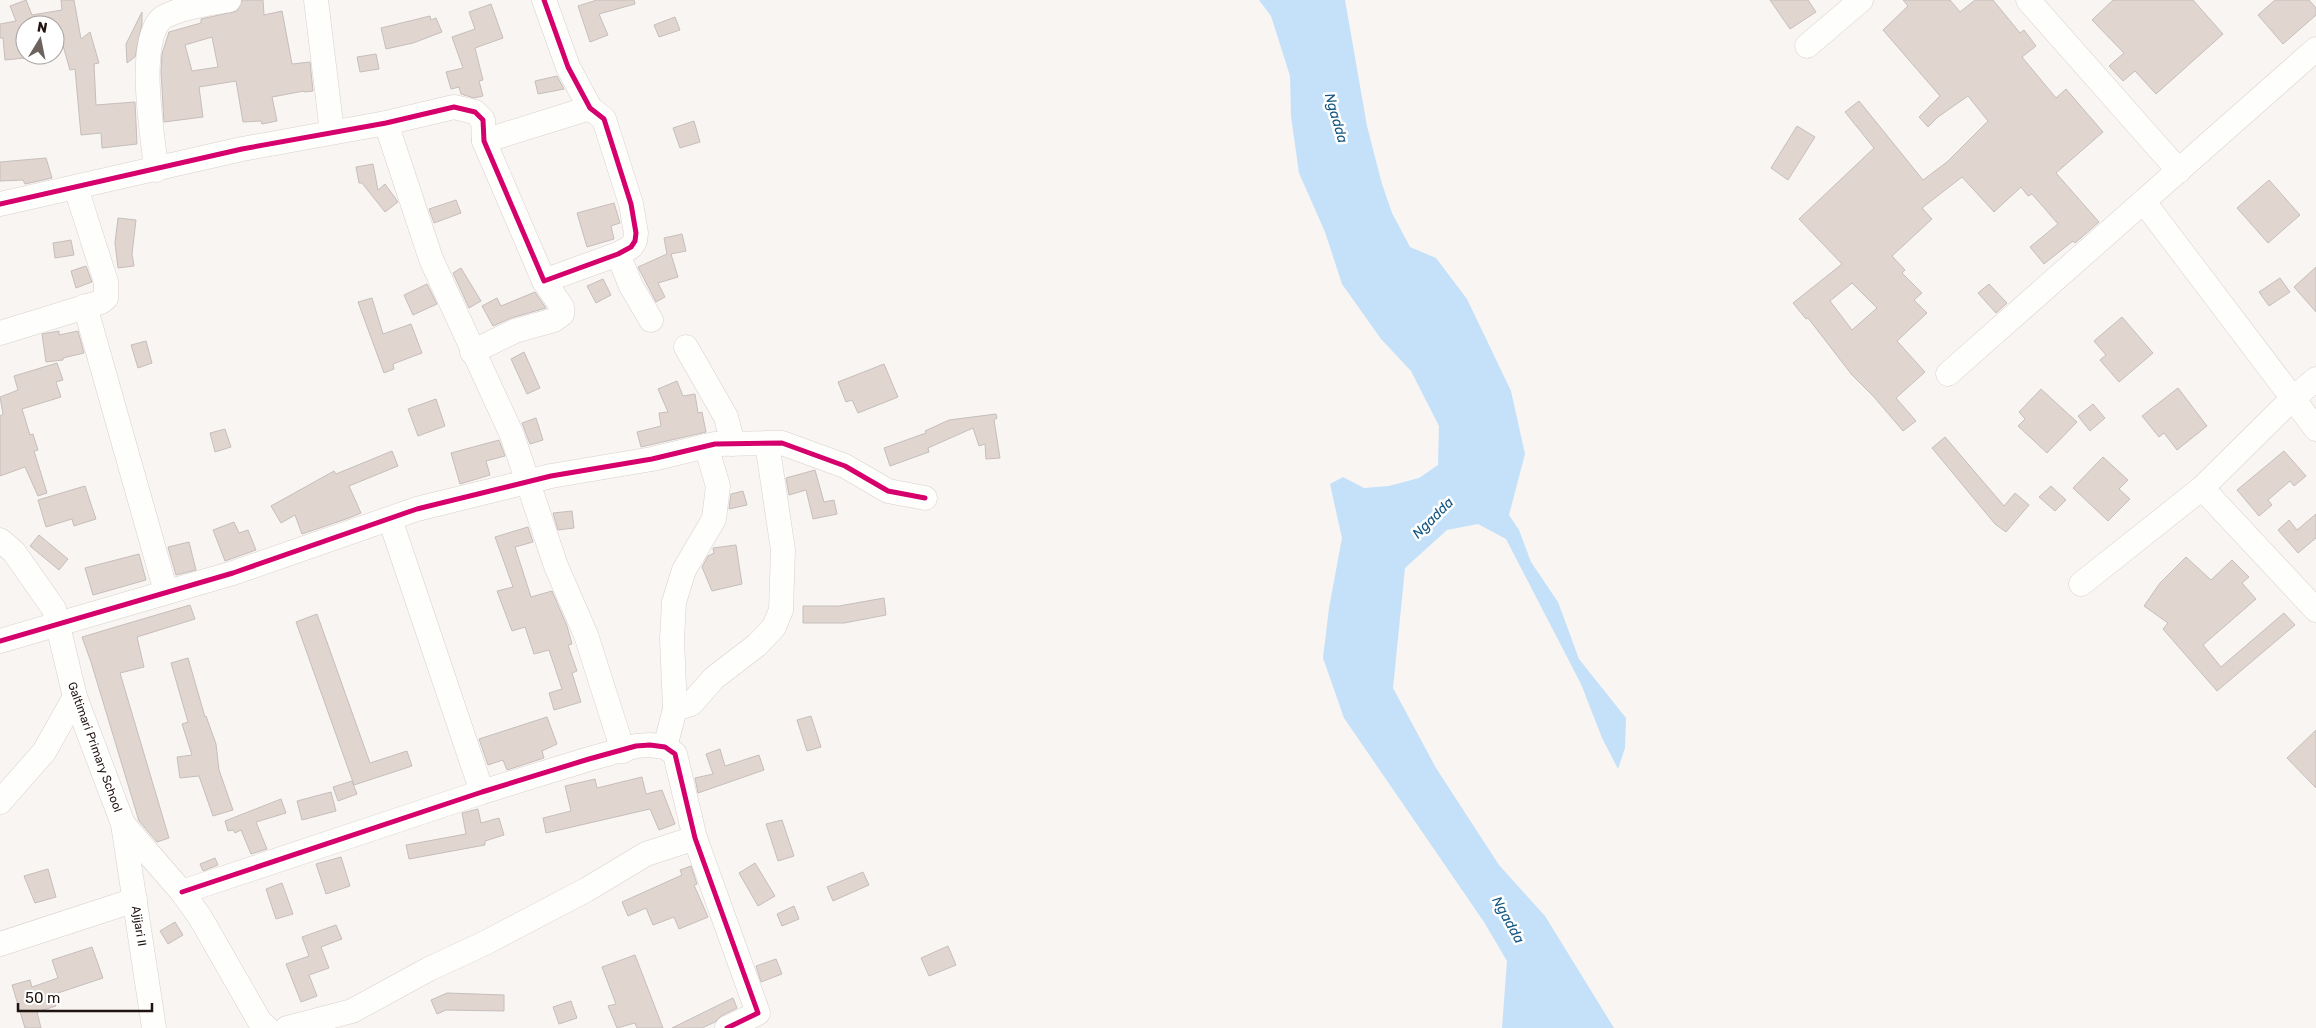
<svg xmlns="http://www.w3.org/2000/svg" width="2316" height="1028" viewBox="0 0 2316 1028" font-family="Rubik,sans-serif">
	<rect width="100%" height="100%" fill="#f9f5f3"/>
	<path fill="#c4e1f9" d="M1259 0H1345L1367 126 1382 184 1392 213 1410 247 1436 258 1467 299 1511 391 1525 454 1509 515 1519 530 1531 562 1558 602 1579 659 1626 718 1625 748 1618 769 1602 738 1581 684 1506 539 1478 524 1447 530 1405 568 1393 688 1436 768 1499 865 1545 916 1614 1028H1502L1507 961 1484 922 1344 718 1323 658 1329 608 1342 538 1330 484 1343 477 1364 488 1389 486 1419 478 1438 465 1439 426 1411 371 1381 339 1342 284 1325 232 1299 173 1291 116 1290 76 1271 16Z"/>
	<g fill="#e0d5cf" stroke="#c6bebb" fill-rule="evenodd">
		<path d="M26 0 32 15 62 10 61 0H74L81 39 90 32 99 63 94 64 96 105 135 102 137 144 102 148 101 133 81 135 75 69 70 70 58 28 55 29V25H25V58L5 60 3 38H0V24L16 21 10 6Z"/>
		<path d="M242 0H263L264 15 282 11 292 64 310 62 313 91 304 92V91L272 97 277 121 262 124 261 121 243 122 236 81 199 87 203 117 164 122 161 72 162 54 169 32 201 23V19L237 11ZM212 37 218 67 192 71 185 45Z"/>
		<path d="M597 0H634L635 4 599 14 608 35 590 42 578 6Z"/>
		<path d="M1770 0H1808L1816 12 1790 29Z"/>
		<path d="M1903 0H1950L1960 12 1975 0H1993L2020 33 2024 30 2036 46 2022 57 2056 98 2066 89 2103 132 2056 173 2099 222 2075 243 2073 241 2044 264 2030 247 2058 224 2032 194 2028 196 2021 187 1994 212 1962 177 1922 208 1932 219 1892 256 1905 270 1902 273 1922 293 1914 300 1927 313 1897 341 1925 372 1896 398 1916 421 1903 431 1874 397 1852 375 1808 318 1806 319 1793 303 1842 264 1799 219 1874 148 1845 112 1859 101 1923 180 1947 162 1988 121 1968 96 1938 117 1928 127 1919 117 1940 96 1883 30 1908 6ZM1852 283 1877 308 1852 330 1830 301Z"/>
		<path d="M2113 0H2193L2223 34 2156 94 2135 71 2123 81 2109 66 2124 53 2092 20Z"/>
		<path d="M2275 0H2309L2316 8V15L2283 44 2258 15Z"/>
		<path d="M491 4 503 38 475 48 483 80 479 81 483 96 474 98 461 94 459 87 451 89 446 72 463 68 452 37 475 29 469 12Z"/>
		<path d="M142 12V24L135 57 127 63 126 44Z"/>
		<path d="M430 16 431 20 436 18 442 32 413 43 386 49 381 28Z"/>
		<path d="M675 17 680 30 659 37 654 25Z"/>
		<path d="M376 54 379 69 360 72 357 57Z"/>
		<path d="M557 76 564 89 538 94 535 81Z"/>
		<path d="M694 121 700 142 680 148 673 128Z"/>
		<path d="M1797 126 1815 137 1788 180 1771 168Z"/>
		<path d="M46 158 52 178 25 184 23 180 0 181V162Z"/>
		<path d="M373 164 378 190 385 184 398 202 385 212 362 183H359L356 167Z"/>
		<path d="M2269 180 2300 215 2268 243 2237 208Z"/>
		<path d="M456 200 461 213 434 223 429 209Z"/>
		<path d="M614 203 620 223 611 226 614 239 587 247 577 213Z"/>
		<path d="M118 218 136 220 132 254 134 266 118 268 115 243Z"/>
		<path d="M682 234 686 251 671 254 678 277 658 283 665 297 656 302 638 267 667 254 664 238Z"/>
		<path d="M71 240 74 255 55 258 53 243Z"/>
		<path d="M86 266 92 282 76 288 71 271Z"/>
		<path d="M2316 267V312L2294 287Z"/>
		<path d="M461 268 481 301 469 308 453 273Z"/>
		<path d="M2280 278 2290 292 2269 306 2259 292Z"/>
		<path d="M603 279 611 295 596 303 587 286Z"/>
		<path d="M427 284 437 304 413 315 404 295Z"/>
		<path d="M1989 284 2007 303 1996 313 1978 293Z"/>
		<path d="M535 292 546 308 511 318 493 326 482 306 497 298 501 306Z"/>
		<path d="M372 298 383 334 411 324 422 353 393 364 394 369 384 373 358 302Z"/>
		<path d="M2122 317 2153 353 2119 382 2100 360 2106 355 2094 341Z"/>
		<path d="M59 331V335L78 331 84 353 63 358V360L46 362 42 334Z"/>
		<path d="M146 341 152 363 138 368 131 345Z"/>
		<path d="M524 352 540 388 527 394 511 359Z"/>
		<path d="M57 363 63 380 56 382 61 397 22 409 30 435 33 434 38 450 34 451 47 493 38 496 25 467 0 476V416L3 414 0 397 18 390 14 376Z"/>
		<path d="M884 364 898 397 858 413 852 400 846 402 838 382Z"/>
		<path d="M677 381 683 396 695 394 698 413 702 412 706 432 641 447 637 432 661 426 659 413 668 412 658 389Z"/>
		<path d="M2178 388 2207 426 2177 450 2164 433 2159 437 2142 416Z"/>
		<path d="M2041 389 2077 422 2047 453 2018 426 2025 419 2019 412Z"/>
		<path d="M436 399 445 426 418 436 408 409Z"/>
		<path d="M2093 404 2105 418 2090 431 2078 416Z"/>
		<path d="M996 414 997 418 994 420 1000 458 986 459 985 444 979 446 973 428 928 448 929 452 890 466 884 448 926 433 925 431 949 420Z"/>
		<path d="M536 418 543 440 530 444 522 423Z"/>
		<path d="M225 429 231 447 215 452 210 433Z"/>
		<path d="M1945 437 2004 506 2015 493 2029 505 2006 532 1995 524 1932 448Z"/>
		<path d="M499 440 505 456 486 461 490 475 460 484 451 453Z"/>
		<path d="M392 451 398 466 349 486 361 513 349 518 302 534 295 515 281 523 271 506 334 471 336 474Z"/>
		<path d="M2284 451 2306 476 2294 486 2290 481 2268 500 2272 505 2259 516 2237 490Z"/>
		<path d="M2103 457 2128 480 2119 489 2130 499 2108 521 2073 488Z"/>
		<path d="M815 470 824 502 834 500 837 514 813 519 806 490 789 495 786 478Z"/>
		<path d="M85 486 96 519 74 526 72 519 46 527 38 500Z"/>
		<path d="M2051 486 2066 500 2055 511 2039 497Z"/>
		<path d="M743 491 747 505 729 509 731 494Z"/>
		<path d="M572 511 574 528 558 530 553 513Z"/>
		<path d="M2316 514V538L2298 553 2278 530 2289 520 2297 530Z"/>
		<path d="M234 522 239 533 248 530 256 550 225 561 213 530Z"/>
		<path d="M528 527 533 542 515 547 531 597 552 591 567 626 572 644 568 645 577 671 572 673 581 702 554 710 549 693 562 689 549 650 534 654 525 627 512 631 497 591 513 587 495 537Z"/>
		<path d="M39 535 68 559 59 570 30 546Z"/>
		<path d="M189 542 196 570 176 575 168 547Z"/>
		<path d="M736 545 742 584 712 591 702 567 708 556 714 553 713 548Z"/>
		<path d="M139 554 146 580 93 595 85 568Z"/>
		<path d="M2186 557 2211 580 2232 560 2249 577 2242 583 2256 599 2203 645 2221 667 2284 613 2295 625 2217 691 2163 629 2168 623 2144 606 2160 583Z"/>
		<path d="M884 598 886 615 844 623H803V606H839Z"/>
		<path d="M190 605 195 619 137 637 144 667 120 673 169 838 157 842 139 821 91 662 82 637Z"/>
		<path d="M317 614 370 763 407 751 412 766 354 785 296 622Z"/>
		<path d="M188 658 205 717 206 716 216 744 219 770 233 810 213 816 199 776 180 778 177 757 192 755 182 724 188 722 171 663Z"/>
		<path d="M811 716 821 747 807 751 797 720Z"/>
		<path d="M547 717 557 744 542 751 544 758 507 770 503 760 488 765 479 739Z"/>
		<path d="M2316 730V788L2287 758Z"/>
		<path d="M720 749 725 766 759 755 764 770 698 793 695 778 713 774 706 754Z"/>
		<path d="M642 777 646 794 662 790 675 824 659 830 650 809 546 833 543 818 571 811 565 786 595 779 597 788Z"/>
		<path d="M352 781 357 794 338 801 333 787Z"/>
		<path d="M331 792 336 811 302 820 297 801Z"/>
		<path d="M281 799 286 813 256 822 267 849 251 854 241 830 235 833 233 830 228 831 225 821Z"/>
		<path d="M478 809 481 823 499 818 504 835 485 841V845L409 859 406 845 466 834 462 813Z"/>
		<path d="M782 820 794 856 778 861 766 824Z"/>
		<path d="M341 857 350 886 326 894 316 864Z"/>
		<path d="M215 858 218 865 203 871 200 864Z"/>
		<path d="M755 863 775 896 758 906 739 873Z"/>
		<path d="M691 866 697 884 694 885 708 917 679 929 674 917 653 925 646 908 628 916 622 902 682 875 680 870Z"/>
		<path d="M48 869 56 897 35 903 24 876Z"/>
		<path d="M863 872 869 885 833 901 827 887Z"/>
		<path d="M282 883 293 914 276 919 266 889Z"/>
		<path d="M794 906 799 919 782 926 777 914Z"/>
		<path d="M175 922 183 935 168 944 160 931Z"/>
		<path d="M336 925 342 939 321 947 329 968 309 975 317 996 301 1002 286 964 309 956 302 937Z"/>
		<path d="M948 946 956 965 929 976 921 958Z"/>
		<path d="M92 947 103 978 52 995 56 1006 37 1012 41 1028H25L12 985 30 980 32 987 58 978 52 960Z"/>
		<path d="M635 955 663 1028H637L635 1023 617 1028 608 1006 616 1004 602 967Z"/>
		<path d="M776 959 782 974 761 982 756 966Z"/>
		<path d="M447 993 504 995V1011L446 1010 437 1014 431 1000Z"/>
		<path d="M733 998 737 1008 721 1016 715 1022 702 1028H672Z"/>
		<path d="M571 1001 577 1018 559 1024 553 1007Z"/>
	</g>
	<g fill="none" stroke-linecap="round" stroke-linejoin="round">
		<g stroke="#d9d0cd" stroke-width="25">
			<g id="minor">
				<path d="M316 0 332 132"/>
				<path d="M2028 0 2179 171"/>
				<path d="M1807 46 1861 0"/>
				<path d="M386 123 431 259 512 435 556 566 586 635 623 751"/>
				<path d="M484 141 590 108"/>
				<path d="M156 170C153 133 137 52 159 21 167 10 215 2 229 0"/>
				<path d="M2144 202 2316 429"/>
				<path d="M0 204 242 149 386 123 454 107 475 112 483 120 484 141 544 281 618 254 631 247 635 241 636 233 631 204 604 119 590 108 568 67 544 0"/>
				<path d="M618 254 631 286 651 320"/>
				<path d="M85 306 166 592"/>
				<path d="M0 333 101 302 106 298V282L76 188"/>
				<path d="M686 347 726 417 733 444"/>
				<path d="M472 352 515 331 554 320 562 314V307L544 281"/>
				<path d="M1948 374 2316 49"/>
				<path d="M2202 488 2316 610"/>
				<path d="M390 519 482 792"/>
				<path d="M0 540 14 552 54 609 75 697 123 824 154 1028"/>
				<path d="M2081 584 2202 488 2291 400 2316 379"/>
				<path d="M0 641 233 573 417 509 551 476 652 459 715 444 782 443 845 466 888 491 925 498"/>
				<path d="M675 709 691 704 714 678 757 645 774 627 781 610 783 550 767 443"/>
				<path d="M665 747 675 709 672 639 674 602 684 570 714 519 718 486 706 446"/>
				<path d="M0 802 44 752 75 697"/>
				<path d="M123 824 182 892 200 917 260 1022 267 1028"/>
				<path d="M182 892 482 792 589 759 636 746 650 745 665 747 675 754 695 838 758 1013 727 1028"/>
				<path d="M0 944 135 900"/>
				<path d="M287 1028 352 1011 429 969 483 944 586 890 646 854 695 838"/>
			</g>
		</g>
		<use href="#minor" stroke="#fefefd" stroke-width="24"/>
		<g stroke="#fff" stroke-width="8">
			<g id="cycleway">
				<path d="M0 204 242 149 386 123 454 107 475 112 483 120 484 141 544 281 618 254 631 247 635 241 636 233 631 204 604 119 590 108 568 67 544 0"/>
				<path d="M0 641 233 573 417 509 551 476 652 459 715 444 782 443 845 466 888 491 925 498"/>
				<path d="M182 892 482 792 589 759 636 746 650 745 665 747 675 754 695 838 758 1013 727 1028"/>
			</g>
		</g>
		<use href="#cycleway" stroke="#d6006c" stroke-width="5"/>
	</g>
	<g text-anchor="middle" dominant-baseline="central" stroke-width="5" stroke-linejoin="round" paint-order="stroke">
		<g font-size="12" fill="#201410" stroke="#fff">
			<text transform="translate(95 747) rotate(70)">Galtimari Primary School</text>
			<text transform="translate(139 926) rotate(81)">Ajijari II</text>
		</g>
		<g font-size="14" font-style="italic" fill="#135682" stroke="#fff">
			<text transform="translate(1336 118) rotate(74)">Ngadda</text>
			<text transform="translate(1433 518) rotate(-45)">Ngadda</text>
			<text transform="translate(1508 920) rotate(61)">Ngadda</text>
		</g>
	</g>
	<g transform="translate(40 40) rotate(10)"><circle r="24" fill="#ffffff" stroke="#a6a19f"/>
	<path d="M0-4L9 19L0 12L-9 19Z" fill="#6c635f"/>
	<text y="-8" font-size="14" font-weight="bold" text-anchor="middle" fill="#201410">N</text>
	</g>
	<path d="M18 1003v8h134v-8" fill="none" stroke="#201410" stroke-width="2.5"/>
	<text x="25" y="1003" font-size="15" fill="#201410" stroke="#ffffff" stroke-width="4" paint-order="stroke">50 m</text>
</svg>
